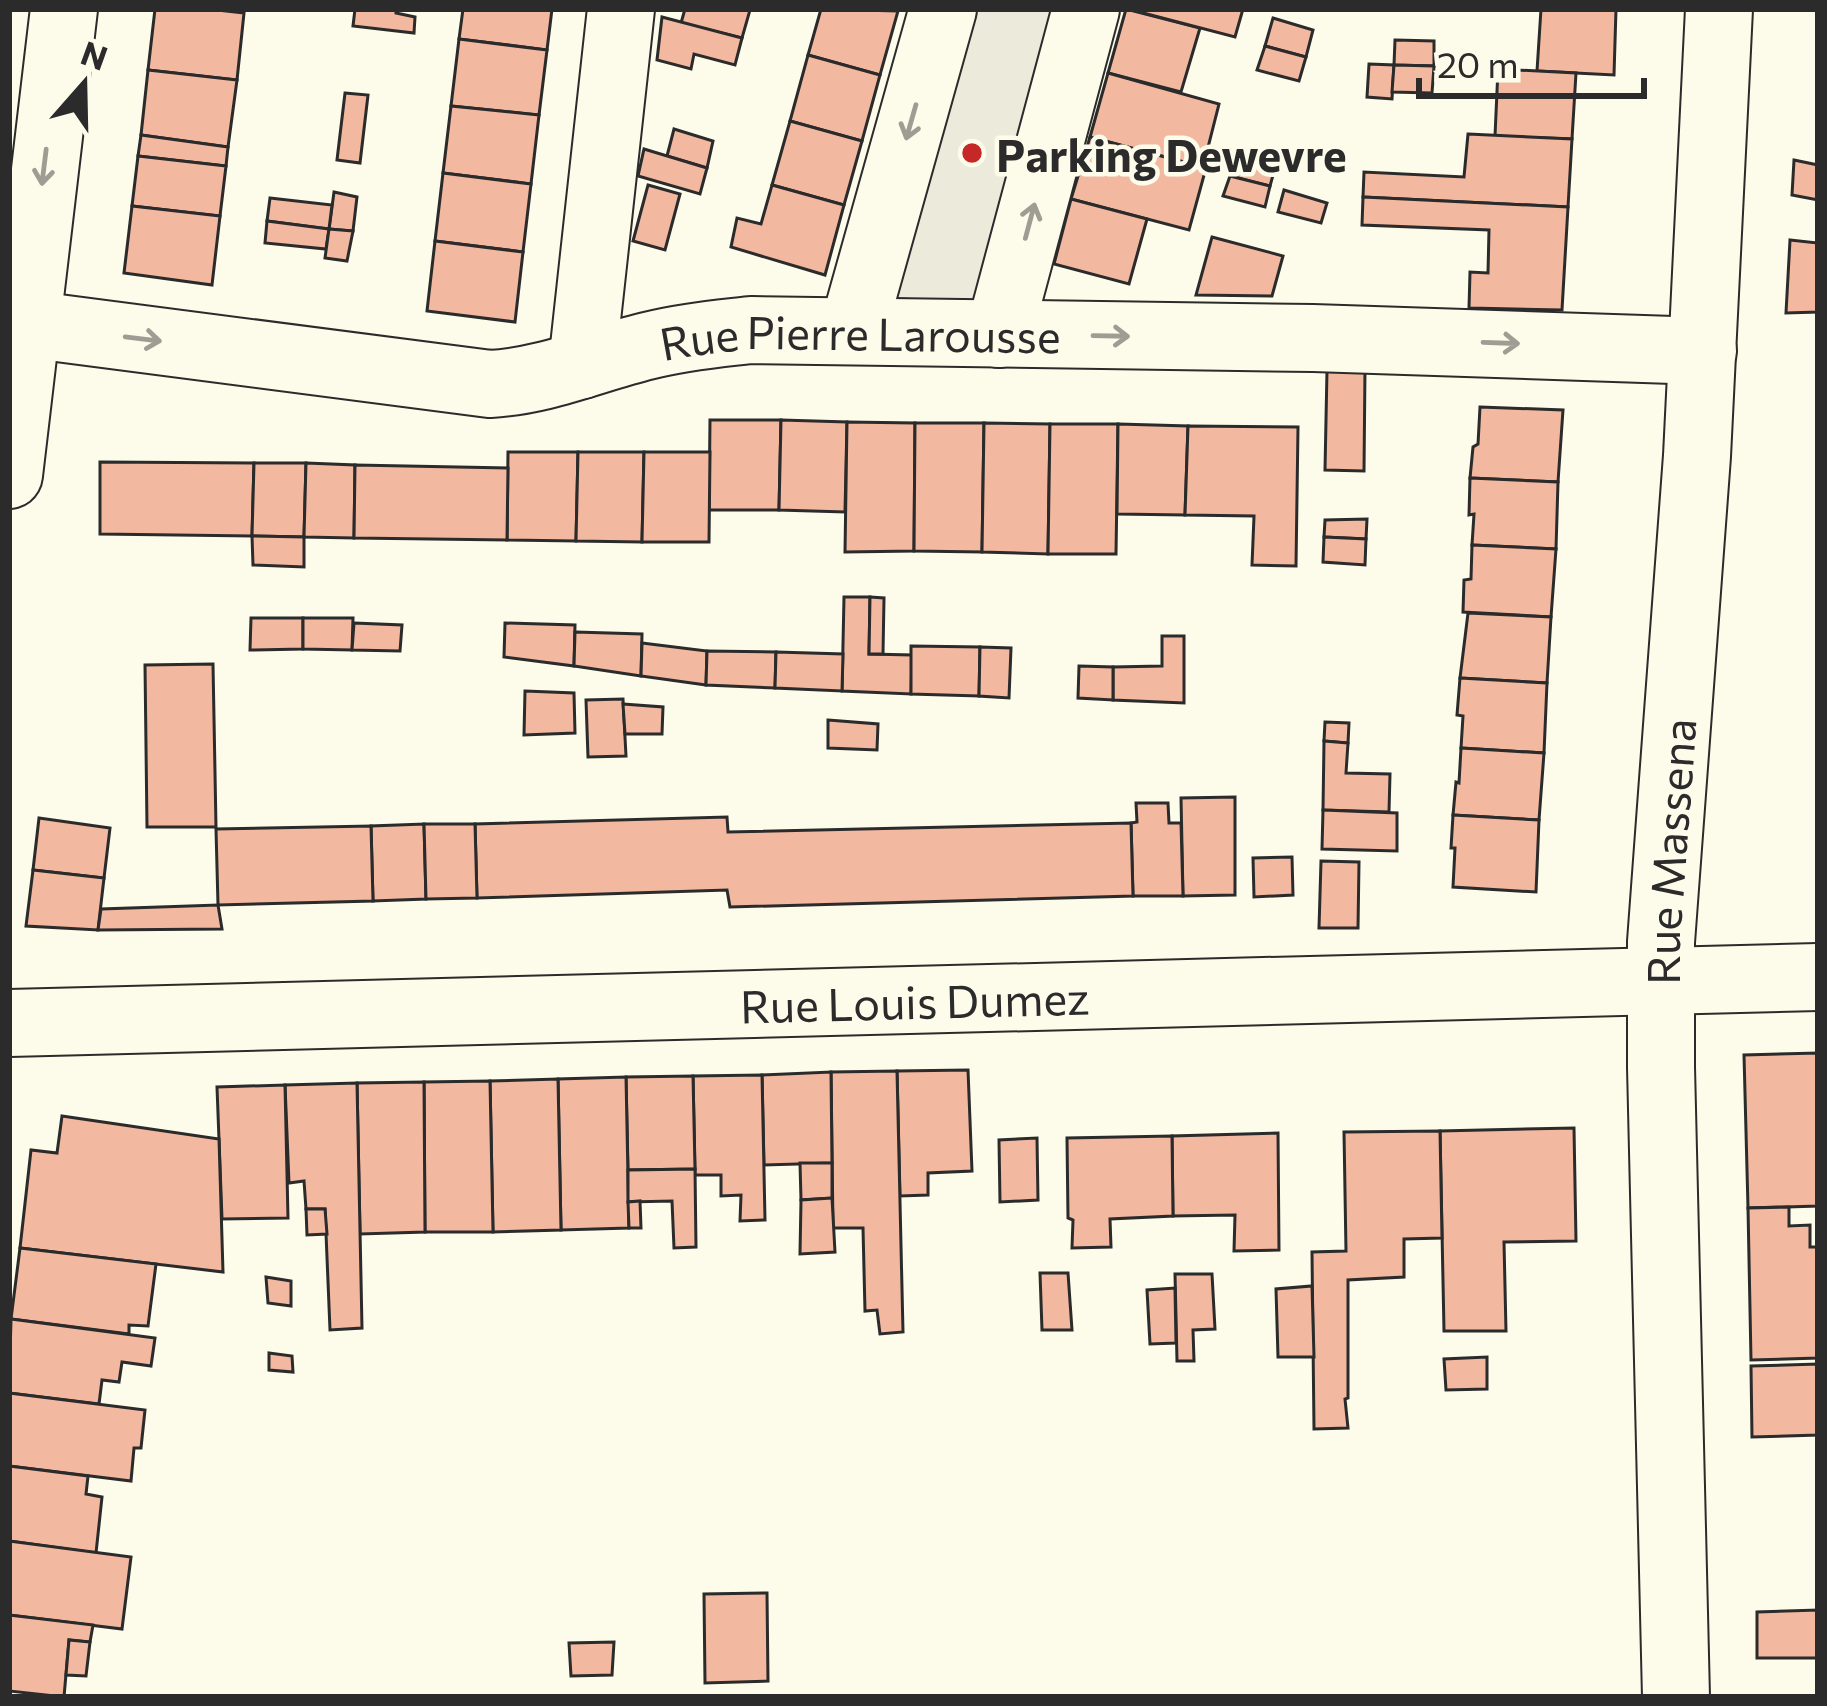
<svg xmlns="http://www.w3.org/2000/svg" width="1827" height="1706" viewBox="0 0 1827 1706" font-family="Commissioner,sans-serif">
	<rect width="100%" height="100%" fill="#fdfbea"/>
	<path fill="#eceadb" stroke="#74746e" stroke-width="3" d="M927 9H1093L1025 305 840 296Z"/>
	<g fill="#f2b8a0" stroke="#2b2b2b" stroke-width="3">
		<path d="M155 9H208L244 13 237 80 148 70Z"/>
		<path d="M355 9H396V13L415 17 414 33 353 26Z"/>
		<path d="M463 9H552L547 50 459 39Z"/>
		<path d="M685 9H745L750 10 742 38 681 23Z"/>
		<path d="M821 9 898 11 880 75 808 55Z"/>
		<path d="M1126 9 1200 28 1181 92 1108 73Z"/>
		<path d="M1128 9H1243L1235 37Z"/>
		<path d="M1541 9H1616L1614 75 1537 71Z"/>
		<path d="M662 17 742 38 735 65 694 54 691 69 657 60Z"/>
		<path d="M1273 18 1313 30 1306 57 1265 46Z"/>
		<path d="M459 39 547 50 539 115 451 106Z"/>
		<path d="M1395 40 1434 41V66L1394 65Z"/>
		<path d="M1265 46 1306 57 1299 81 1257 70Z"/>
		<path d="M808 55 880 75 862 141 790 121Z"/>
		<path d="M1369 64 1394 65 1392 99 1367 97Z"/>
		<path d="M1394 65 1434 66 1432 93 1392 92Z"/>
		<path d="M1498 69 1576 73 1572 139 1495 136Z"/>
		<path d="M148 70 237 80 228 147 141 135Z"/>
		<path d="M1108 73 1219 104 1203 167 1090 137Z"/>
		<path d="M345 93 368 95 360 163 337 160Z"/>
		<path d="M451 106 539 115 531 184 443 173Z"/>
		<path d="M790 121 862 141 844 205 772 185Z"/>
		<path d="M674 129 713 141 707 168 667 156Z"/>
		<path d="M1468 134 1572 139 1568 207 1363 197 1364 172 1464 177Z"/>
		<path d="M141 135 228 147 226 166 138 156Z"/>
		<path d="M1090 137 1206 168 1189 230 1071 199Z"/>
		<path d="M644 149 707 168 700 194 638 176Z"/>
		<path d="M1237 150 1277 161 1270 186 1230 176Z"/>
		<path d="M138 156 226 166 220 216 132 206Z"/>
		<path d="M1794 160 1818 165V200L1792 195Z"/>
		<path d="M443 173 531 184 523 252 435 241Z"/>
		<path d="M1230 176 1270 186 1265 207 1223 196Z"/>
		<path d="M648 185 680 194 665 250 633 241Z"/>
		<path d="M772 185 844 205 825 275 731 247 737 218 761 224Z"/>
		<path d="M1284 190 1327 203 1321 223 1278 212Z"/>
		<path d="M334 192 357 197 353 231 329 229Z"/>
		<path d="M1363 197 1568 207 1562 310 1469 308 1470 272 1488 273 1489 230 1362 225Z"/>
		<path d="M270 198 332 205 329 229 267 221Z"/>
		<path d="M1071 199 1147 219 1129 284 1054 264Z"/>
		<path d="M132 206 220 216 212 285 124 273Z"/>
		<path d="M267 221 329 229 326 249 265 243Z"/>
		<path d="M329 229 353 231 347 261 325 258Z"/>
		<path d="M1212 237 1283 256 1272 296 1196 295Z"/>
		<path d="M1790 240 1818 243V312L1786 313Z"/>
		<path d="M435 241 523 252 515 322 427 311Z"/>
		<path d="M1365 369 1364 471 1325 470 1327 370Z"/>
		<path d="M1480 407 1563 410 1558 482 1470 478 1473 447 1478 444Z"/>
		<path d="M710 420H781L779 510H709Z"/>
		<path d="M781 420 847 422 845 512 779 510Z"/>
		<path d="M847 422 915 423 914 551 845 552Z"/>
		<path d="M915 423H984L982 552 914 551Z"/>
		<path d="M984 423 1050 424 1048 554 982 552Z"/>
		<path d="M1050 424H1118L1116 554H1048Z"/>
		<path d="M1118 424 1188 426 1185 515 1117 514Z"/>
		<path d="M1188 426 1298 427 1296 566 1252 565 1254 516 1185 515Z"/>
		<path d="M508 452H578L576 541 507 540Z"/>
		<path d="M578 452H644L642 542 576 541Z"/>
		<path d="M644 452H710L709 542H642Z"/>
		<path d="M100 462 254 463 252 536 100 534Z"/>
		<path d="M254 463H306L304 537 252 536Z"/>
		<path d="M306 463 355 465 354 538 304 537Z"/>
		<path d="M355 465 508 468 507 540 354 538Z"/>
		<path d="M1470 478 1558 482 1556 549 1472 545 1474 514 1469 515Z"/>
		<path d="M1367 519 1366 539 1324 537 1325 520Z"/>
		<path d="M252 536 304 537V567L253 565Z"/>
		<path d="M1324 537 1366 539 1365 565 1323 562Z"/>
		<path d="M1472 545 1556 549 1551 617 1463 612 1464 580 1471 579Z"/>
		<path d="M844 597H870L869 654 912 655 911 694 842 691Z"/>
		<path d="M870 597 884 598 883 654H869Z"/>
		<path d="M1468 613 1551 617 1547 683 1460 678Z"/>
		<path d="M251 618H303V649L250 650Z"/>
		<path d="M303 618H353L352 650 303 649Z"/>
		<path d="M354 623 402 625 400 651 352 650Z"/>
		<path d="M505 623 575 625 574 666 504 657Z"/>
		<path d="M575 632 642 634 641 676 574 666Z"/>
		<path d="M1162 636H1184V703L1113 700V667L1162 666Z"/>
		<path d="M642 643 707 651 706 685 641 676Z"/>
		<path d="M911 646 980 647 979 696 911 694Z"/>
		<path d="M980 647 1011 648 1009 698 979 696Z"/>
		<path d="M707 651 776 652 775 688 706 685Z"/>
		<path d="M776 652 843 654 842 691 775 688Z"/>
		<path d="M213 664 216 827H147L145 665Z"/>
		<path d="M1079 666 1113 667V700L1078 698Z"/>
		<path d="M1460 678 1547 683 1544 753 1461 748 1463 716 1457 715Z"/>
		<path d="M525 691 574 693 575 733 524 735Z"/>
		<path d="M623 699 626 756 588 757 586 700Z"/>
		<path d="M623 704 663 707 662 734H625Z"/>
		<path d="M828 720 878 724 877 750 828 748Z"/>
		<path d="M1325 722 1349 723 1348 743 1324 741Z"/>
		<path d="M1324 741 1348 743 1346 773 1390 774 1389 812 1323 810Z"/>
		<path d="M1461 748 1544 753 1539 820 1453 815 1456 782 1459 783Z"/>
		<path d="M1235 797V895L1183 896 1181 798Z"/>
		<path d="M1136 803H1168L1169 823H1181L1183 896H1133L1131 823 1137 822Z"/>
		<path d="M1323 810 1397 813V851L1322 849Z"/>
		<path d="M1453 815 1539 820 1536 892 1453 887 1455 848H1451Z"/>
		<path d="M727 817 728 832 1131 823 1133 896 730 907 727 890 477 898 475 824Z"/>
		<path d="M39 818 110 828 104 878 33 870Z"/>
		<path d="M424 824 426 899 373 901 371 826Z"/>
		<path d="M424 824H475L477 898 426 899Z"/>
		<path d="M371 826 373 901 218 905 216 829Z"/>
		<path d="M1292 857 1293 895 1254 897 1253 858Z"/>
		<path d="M1321 861 1359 862 1358 928H1319Z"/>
		<path d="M33 870 104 878 98 930 26 926Z"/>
		<path d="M218 905 222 929 98 930 101 909Z"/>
		<path d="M1818 1053V1206L1748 1208 1744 1055Z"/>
		<path d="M968 1070 972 1171 928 1173V1195L900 1196 897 1071Z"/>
		<path d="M897 1071 903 1332 880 1334 877 1310 865 1311 863 1228H833L831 1072Z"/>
		<path d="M831 1072 832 1163 764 1165 762 1075Z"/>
		<path d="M762 1075 765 1220 740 1221 741 1195 721 1196V1175H695L693 1076Z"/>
		<path d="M693 1076 695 1169 628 1170 626 1077Z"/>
		<path d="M626 1077 629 1228 561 1230 558 1079Z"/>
		<path d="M558 1079 561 1230 493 1232 490 1081Z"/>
		<path d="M490 1081 493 1232H425L424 1082Z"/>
		<path d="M424 1082 425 1232 360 1234 357 1083Z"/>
		<path d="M357 1083 362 1328 330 1330 325 1209H306L304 1181 289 1183 285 1085Z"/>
		<path d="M285 1085 288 1218 222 1219 217 1087Z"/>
		<path d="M62 1116 219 1139 223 1272 20 1248 31 1150 57 1153Z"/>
		<path d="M1574 1128 1576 1241 1504 1242 1506 1331H1444L1440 1131Z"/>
		<path d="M1440 1131 1442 1238 1404 1239V1277L1348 1280V1398L1345 1399 1348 1428 1314 1429 1312 1252 1346 1251 1344 1132Z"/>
		<path d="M1278 1133 1279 1250 1234 1251 1235 1215 1173 1216 1172 1136Z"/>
		<path d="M1172 1136 1173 1216 1110 1219 1111 1247 1072 1248 1073 1220 1068 1218 1067 1138Z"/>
		<path d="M1037 1138 1038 1200 1000 1202 999 1140Z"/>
		<path d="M800 1163H832V1198L801 1200Z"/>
		<path d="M695 1169 696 1247 674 1248 672 1201 628 1202V1170Z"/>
		<path d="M832 1198 835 1252 800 1254 801 1200Z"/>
		<path d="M640 1201 641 1228H629L628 1202Z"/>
		<path d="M1789 1207V1226L1810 1225V1247H1818V1358L1751 1360 1748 1208Z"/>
		<path d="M306 1209H325L327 1234 307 1235Z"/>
		<path d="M20 1248 156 1264 148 1326 129 1325V1334L11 1319Z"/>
		<path d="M1040 1273H1068L1072 1330H1042Z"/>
		<path d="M1175 1274H1212L1215 1329 1193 1330 1194 1361H1177Z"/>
		<path d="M266 1277 291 1281V1306L268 1303Z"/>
		<path d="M1312 1286 1314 1357H1278L1276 1289Z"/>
		<path d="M1175 1288 1176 1343 1150 1344 1147 1290Z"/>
		<path d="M11 1319 155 1338 151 1366 122 1362 119 1382 102 1380 99 1404 9 1393Z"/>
		<path d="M269 1353 292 1356 293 1372 269 1370Z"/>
		<path d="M1487 1357V1389L1446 1390 1444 1359Z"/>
		<path d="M1818 1364V1435L1752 1437 1751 1366Z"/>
		<path d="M9 1393 145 1410 141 1448H134L131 1481 9 1466Z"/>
		<path d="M9 1466 88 1476 86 1494 102 1497 96 1553 9 1541Z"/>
		<path d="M9 1541 131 1557 122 1629 9 1615Z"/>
		<path d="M767 1593 768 1681 705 1683 704 1594Z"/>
		<path d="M1818 1610V1658H1757V1612Z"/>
		<path d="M9 1615 93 1625 90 1642 69 1640 64 1697 9 1691Z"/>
		<path d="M69 1640 90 1642 86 1676 66 1675Z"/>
		<path d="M614 1642 612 1675 571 1676 569 1643Z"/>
	</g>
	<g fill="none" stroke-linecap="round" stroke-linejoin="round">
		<g stroke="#2b2b2b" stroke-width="70">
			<g id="minor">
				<path id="s1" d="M27 324 490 384C545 381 594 359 647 346 682 337 717 334 751 330L1313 338 1703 351"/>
				<path d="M853 330 943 9"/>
				<path d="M999 334 1086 9"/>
				<path d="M582 365 621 9"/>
				<path d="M9 475 64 9"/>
				<path id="s2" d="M9 1023 1818 977"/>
				<path id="s3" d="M1676 1697 1661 1067V942L1697 456 1719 9"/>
			</g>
		</g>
		<use href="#minor" stroke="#fdfbea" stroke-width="66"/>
	</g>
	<defs><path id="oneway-shaft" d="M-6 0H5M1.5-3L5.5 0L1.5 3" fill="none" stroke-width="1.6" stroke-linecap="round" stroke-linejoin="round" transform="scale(3)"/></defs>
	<g stroke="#9e9d94">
		<use href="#oneway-shaft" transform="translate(911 122) rotate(106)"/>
		<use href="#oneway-shaft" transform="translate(44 167) rotate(97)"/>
		<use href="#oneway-shaft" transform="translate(1030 221) rotate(-75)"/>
		<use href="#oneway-shaft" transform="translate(1111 336) rotate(1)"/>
		<use href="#oneway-shaft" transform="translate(143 339) rotate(7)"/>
		<use href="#oneway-shaft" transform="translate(1501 343) rotate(2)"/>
	</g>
	<circle fill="#c62828" stroke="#fdfbea" stroke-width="4.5" cx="972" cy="153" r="12"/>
	<g text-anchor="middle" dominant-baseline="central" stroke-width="9" stroke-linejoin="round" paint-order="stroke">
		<g font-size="45" font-weight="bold" fill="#2b2b2b" stroke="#fdfbea" text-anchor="start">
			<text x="996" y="153">Parking Dewevre</text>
		</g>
		<g font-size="45" fill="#2b2b2b" stroke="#fdfbea">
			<text stroke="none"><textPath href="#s1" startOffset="843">Rue Pierre Larousse</textPath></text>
			<text stroke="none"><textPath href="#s3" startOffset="846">Rue Massena</textPath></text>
			<text stroke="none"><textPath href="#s2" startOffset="906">Rue Louis Dumez</textPath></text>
		</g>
	</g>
	<rect width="1827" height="1706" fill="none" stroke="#2b2b2b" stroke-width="24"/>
	<g transform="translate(84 84) rotate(20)" stroke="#fdfbea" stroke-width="9" paint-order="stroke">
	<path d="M0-9L21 45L0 30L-21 45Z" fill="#2b2b2b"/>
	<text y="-18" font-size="33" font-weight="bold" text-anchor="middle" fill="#2b2b2b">N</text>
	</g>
	<path d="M1419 78v18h225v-18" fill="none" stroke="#2b2b2b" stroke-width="6"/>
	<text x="1437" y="78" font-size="36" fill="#2b2b2b" stroke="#fdfbea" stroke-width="9" paint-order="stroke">20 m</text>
</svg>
